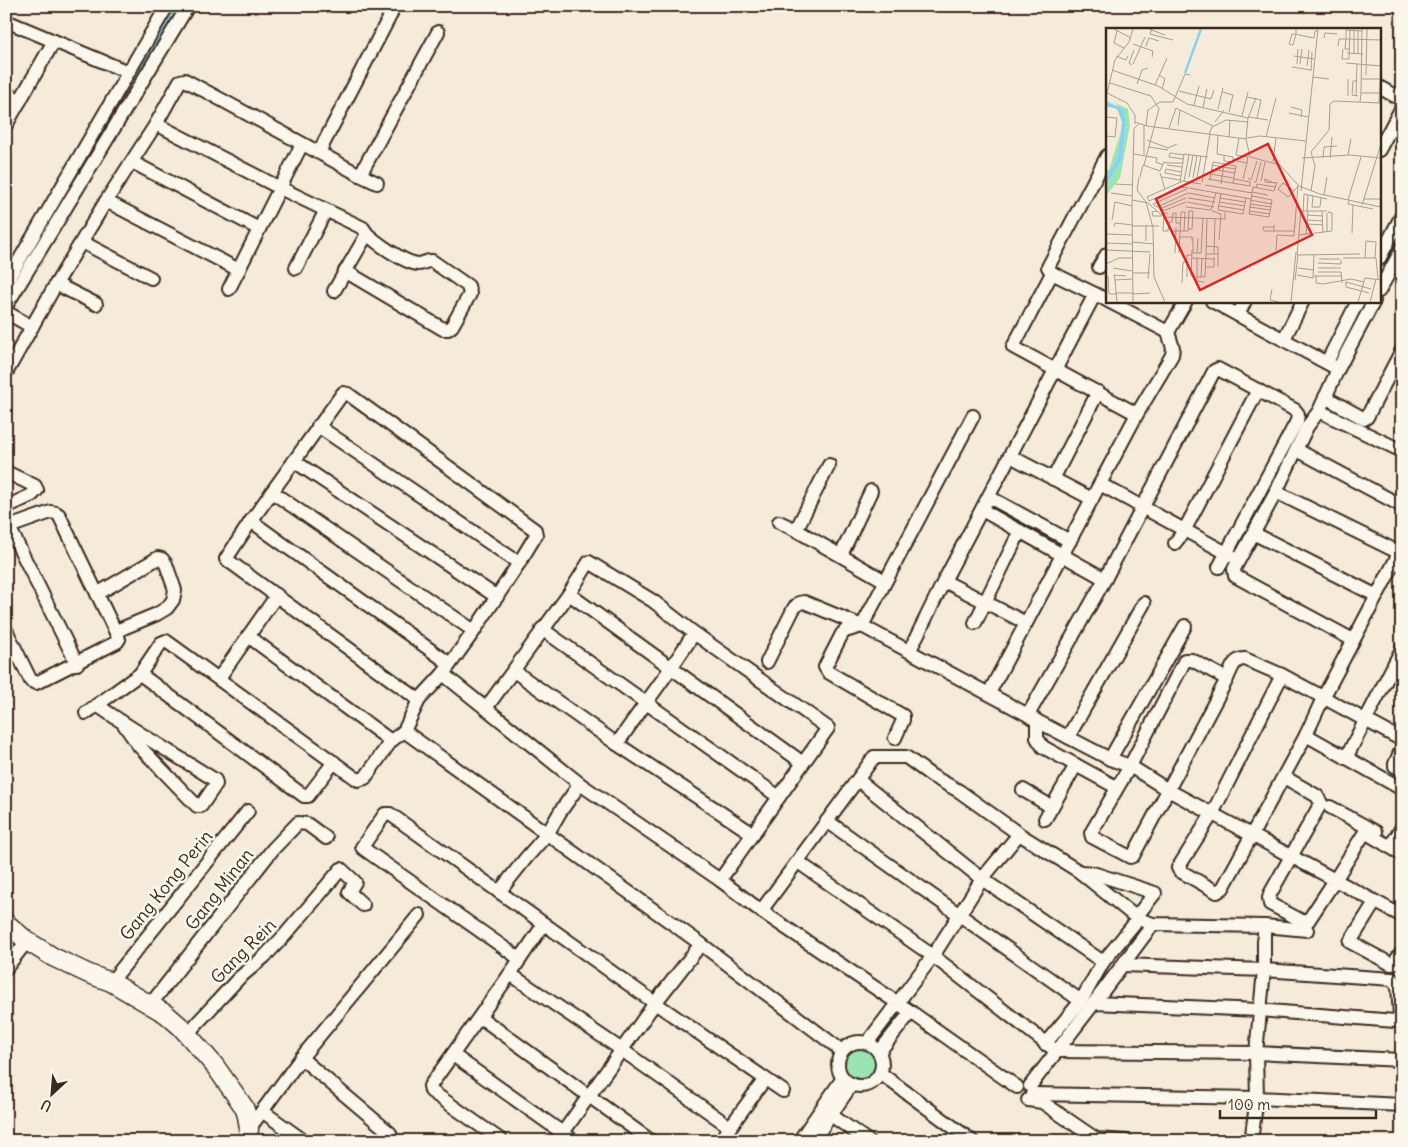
<svg xmlns="http://www.w3.org/2000/svg" width="1408" height="1147" viewBox="0 0 1408 1147" font-family="Delius,sans-serif">
	<rect width="100%" height="100%" fill="#f6eada"/>
	<filter id="ink" filterUnits="userSpaceOnUse"><feTurbulence type="fractalNoise" baseFrequency=".02" numOctaves="2"/><feDisplacementMap in="SourceGraphic" scale="10" xChannelSelector="R" yChannelSelector="G"/><feConvolveMatrix kernelMatrix="1 2 1 2 8 2 1 2 1" color-interpolation-filters="sRGB"/></filter>
	<g filter="url(#ink)">
		<path fill="#9ae4b3" stroke="#6a8768" d="M897 1002 911 1012 879 1052C883 1063 882 1070 876 1080 835 1103 822 1036 868 1043Z"/>
		<g fill="none" stroke-linecap="round" stroke-linejoin="round">
			<path stroke="#89d2eb" stroke-width="19" d="M91 154 178 6"/>
			<g stroke="#3b2a1e" stroke-width="16">
				<g id="street">
					<path d="M6 21 128 72"/>
					<path d="M1379 87 1402 100"/>
					<path d="M6 93 20 101"/>
					<path d="M156 124 280 188 363 228 367 234 334 291"/>
					<path d="M6 125 54 41"/>
					<path d="M1379 150 1402 107"/>
					<path d="M319 152 391 14"/>
					<path d="M1107 156 1048 267 1052 273 1107 300"/>
					<path d="M132 162 259 229"/>
					<path d="M360 175 377 183"/>
					<path d="M106 201 239 270"/>
					<path d="M82 242 151 278"/>
					<path d="M1379 259 1402 215"/>
					<path d="M1099 267 1107 254"/>
					<path d="M296 268 326 210"/>
					<path d="M345 271 443 329H448L452 326 470 294 468 286 432 261C426 260 424 264 418 264 404 263 377 243 367 234"/>
					<path d="M1052 273 1013 347 1137 414"/>
					<path d="M6 283 167 6"/>
					<path d="M56 284 96 304"/>
					<path d="M229 289 302 144"/>
					<path d="M1379 291 1402 249"/>
					<path d="M1108 301 1168 332 1186 301"/>
					<path d="M1212 301 1338 369"/>
					<path d="M6 306 188 6"/>
					<path d="M6 312 32 327"/>
					<path d="M1238 315 1245 301"/>
					<path d="M1284 339 1303 301"/>
					<path d="M1327 362 1358 301"/>
					<path d="M6 373 56 284 106 201 156 124 180 81 185 80 360 175 438 32"/>
					<path d="M1325 397 1361 417 1364 419 1367 417 1402 350"/>
					<path d="M1319 411 1402 451"/>
					<path d="M318 426 519 563"/>
					<path d="M1297 450 1402 506"/>
					<path d="M1010 456 1092 499"/>
					<path d="M294 461 497 597"/>
					<path d="M6 472 35 486 37 490 32 495 6 507"/>
					<path d="M1053 479 1098 392"/>
					<path d="M1100 484 1232 556"/>
					<path d="M272 492 474 631"/>
					<path d="M1276 492 1402 554"/>
					<path d="M989 497 1070 541"/>
					<path d="M982 510 1105 579"/>
					<path d="M251 521 450 664"/>
					<path d="M779 522 796 530 885 581"/>
					<path d="M9 527 77 664"/>
					<path d="M6 528 51 512 56 513 59 515 119 639 117 642 36 683 31 681 6 630"/>
					<path d="M796 530 829 465"/>
					<path d="M1253 533 1377 596"/>
					<path d="M1175 543 1184 531 1258 390"/>
					<path d="M841 555 871 491"/>
					<path d="M944 581 1026 623"/>
					<path d="M97 594 158 558 162 559 166 564 175 590 173 600 167 608 157 614 116 631"/>
					<path d="M569 594 803 763"/>
					<path d="M975 623 1020 531"/>
					<path d="M542 629 779 797"/>
					<path d="M248 636 391 741"/>
					<path d="M1353 640 1235 576 1234 569 1276 492 1307 427 1319 411 1338 369 1374 301"/>
					<path d="M910 650 944 581 1095 294"/>
					<path d="M767 662 794 608 799 603 804 602 862 626 1028 715 1037 721 1110 759 1130 766 1168 790 1402 916"/>
					<path d="M514 671 617 744 753 834"/>
					<path d="M140 674 304 796H308L334 762"/>
					<path d="M443 674 580 784 720 880 761 911 911 1012 1017 1087"/>
					<path d="M1282 675 1212 814 1178 868 1180 871 1217 892 1223 888 1306 735 1323 698 1402 548"/>
					<path d="M219 678 277 595"/>
					<path d="M1227 679 1192 660H1185L1130 766 1091 833 1092 837 1130 857 1133 856 1227 679C1231 670 1234 658 1245 659L1282 675 1402 740"/>
					<path d="M989 693 1137 414 1172 355 1173 348 1168 332"/>
					<path d="M97 705C135 732 176 755 215 780L216 784 201 806H197L139 746 123 723"/>
					<path d="M486 708 569 594 589 562 653 601 694 633 828 728 720 880"/>
					<path d="M86 713 140 674 161 643 166 641 358 780 365 778 391 741 404 731 419 700 443 674 474 631 519 563 536 535 535 530 348 394 343 393 251 521 226 559 419 700"/>
					<path d="M1028 715 1105 579 1214 371 1218 369 1295 410 1298 414 1297 421 1219 567"/>
					<path d="M1037 721V738L1043 747 1116 787"/>
					<path d="M404 731 701 944 842 1051"/>
					<path d="M1306 735 1402 789"/>
					<path d="M1068 737 1144 603"/>
					<path d="M895 738 903 720V716L828 672 825 667 842 634 845 631 862 626 973 416"/>
					<path d="M617 744C642 707 670 672 694 633"/>
					<path d="M1402 748 1395 764V766L1402 770"/>
					<path d="M1346 758 1402 649"/>
					<path d="M1110 759 1185 626"/>
					<path d="M1284 777 1317 796 1321 803 1270 894 1269 898 1270 904 1304 922 1308 921 1335 880 1365 832 1402 854"/>
					<path d="M858 780 982 879 1103 962"/>
					<path d="M1023 790 1052 807"/>
					<path d="M1330 807 1376 832"/>
					<path d="M1045 819 1076 765"/>
					<path d="M827 821 1081 1001"/>
					<path d="M1391 846 1402 827"/>
					<path d="M798 862 933 956 1056 1051"/>
					<path d="M1080 872 1093 873 1155 893 1136 917"/>
					<path d="M499 892 526 858 548 833 560 812 580 784"/>
					<path d="M1375 902 1350 942 1391 964 1394 963 1402 952"/>
					<path d="M761 911 874 757H906L932 776 959 791 1019 834 1080 872 1138 919 1153 924 1264 926 1307 930"/>
					<path d="M520 959 364 849 362 847 385 814H390L655 1003 783 1091"/>
					<path d="M6 968 27 941"/>
					<path d="M510 974 622 1050 730 1127"/>
					<path d="M111 982 248 811"/>
					<path d="M1094 1003 1259 1010 1395 1021 1399 1020 1400 1016 1398 986 1392 979 1264 970 1123 965"/>
					<path d="M150 1005 273 849 298 823 307 824 326 838"/>
					<path d="M480 1017 651 1141"/>
					<path d="M187 1034 239 978 264 957 285 935 341 869 355 882 349 892 363 905"/>
					<circle cx="860" cy="1064" r="22"/>
					<path d="M867 1043 933 956 982 879 1019 834"/>
					<path d="M1045 1044 1081 1001 1103 962 1138 919"/>
					<path d="M1056 1051 1256 1053 1402 1060"/>
					<path d="M879 1052 911 1012"/>
					<path d="M453 1055 574 1141"/>
					<path d="M301 1058 419 915"/>
					<path d="M880 1073 972 1141"/>
					<path d="M1030 1086 1094 1003 1153 924"/>
					<path d="M1032 1094 1257 1098 1402 1105"/>
					<path d="M1028 1100 1042 1102 1096 1139 1126 1141"/>
					<path d="M262 1111 304 1141"/>
					<path d="M831 1115 868 1141"/>
					<path d="M249 1129 301 1058 390 1133"/>
					<path d="M502 1141 431 1091 430 1086 510 974 544 924"/>
					<path d="M557 1141 655 1003 701 944"/>
					<path d="M720 1141 765 1079"/>
					<path d="M799 1141 843 1078"/>
					<path d="M813 1141 852 1084"/>
					<path d="M1251 1141 1257 1098 1256 1053 1264 970V926"/>
				</g>
			</g>
			<g stroke="#3b2a1e" stroke-width="21">
				<path id="secondary" d="M6 923 27 941 53 957 89 974 111 982 166 1014 181 1027 215 1066 244 1107 247 1116 249 1129 247 1141"/>
			</g>
			<use href="#street" stroke="#fbf7ec" stroke-width="12"/>
			<use href="#secondary" stroke="#fbf7ec" stroke-width="18"/>
		</g>
	</g>
	<g text-anchor="middle" dominant-baseline="central" stroke-width="5" stroke-linejoin="round" paint-order="stroke">
		<g font-size="18" fill="#3b2a1e" stroke="#fbf7ec">
			<text transform="translate(166 885) rotate(-51)">Gang Kong Perin</text>
			<text transform="translate(219 889) rotate(-52)">Gang Minan</text>
			<text transform="translate(243 951) rotate(-45)">Gang Rein</text>
		</g>
	</g>
	<g transform="translate(1106 28)">
		<rect width="275" height="275" fill="#f6eada"/>
		<path d="M0 71 22 81 24 97 14 150 0 168V157L16 132 20 96 10 76ZM14 106 11 131 0 149V142H3Z" fill="#9ae4b3"/>
		<path d="M0 73 17 81 20 96 16 132 0 157V149L11 131 16 94 11 81 0 78Z" fill="#89d2eb"/>
		<path fill="none" stroke="#89d2eb" stroke-width="2.5" d="M79 45 95 1"/>
		<path fill="none" stroke="#ab9d8f" stroke-width="1" d="M8 1 25 10M27 1 23 14 9 32 1 65 21 75 29 87V96M43 1 59 7M46 1 44 6 67 12M190 1V6L187 17 183 16 186 6H190L193 7 208 10 209 3H212M252 2V26M11 3 8 15 18 20M218 10 219 5 231 6M27 16 47 23 46 29M40 18 43 10 53 13M232 18 233 11H240V2L256 3M237 21 236 31H243L244 2M243 21H239L240 11 275 12M241 25 257 26M248 26V2M10 28 20 32 22 28M188 28 208 31M240 35 275 38M27 36 39 9M191 36 192 21M194 36 196 21M26 37 23 35 28 22M201 38 203 22M186 39 205 42M6 42 52 58 81 76 142 90 140 111M205 43 206 24M53 47 59 51 56 61M260 47 261 1M207 49 223 51M255 51H275M251 53H247L246 67 252 68M4 55 45 68 53 81 38 137M31 56 36 42 42 40M49 57 61 30M73 63 105 71 108 62M116 64 127 67 123 84M255 65 256 1M242 68V51M250 68 251 36M141 69 155 72 151 90M254 74 255 65H275M273 75 275 35M88 77 93 58M97 79 101 61M185 79 196 82 195 89M112 81 117 60M183 85 202 89M136 88 142 64M0 89 11 90 9 109 0 108M143 89 162 92M142 90 150 70M29 94 41 98 140 111 144 129 174 137 193 158 214 166 275 179M109 94 118 82M72 97 74 82M40 98 42 82 54 74H67L79 46 84 47M63 100 70 80 107 98M103 106 106 99 120 92 142 94M112 108 111 126 127 129V134L118 133V128M123 109 124 92M160 109 170 70M133 110 130 127 142 129M141 110 154 108 200 113M41 112 62 120 71 116M43 119 62 122M28 126 51 130 50 134 57 137M38 127V97M242 127 245 111M196 130 244 127 275 130M217 130 218 119 231 118M224 130 226 109M77 131 63 129 64 125 78 127M131 133 141 135 142 128M167 134 170 110M61 135H77M61 137 76 139M106 137 129 141M60 141 59 145 75 148M60 141 75 144M105 141 129 145M54 145 59 161M104 146 128 150M33 149 31 162 40 174 47 200 48 249 59 274M34 149 37 137 54 143 58 134 61 135M56 149 74 152M83 149 87 127M87 150 91 128M91 150 95 128M142 150 145 152 151 133M102 151 144 158M104 151 107 134 130 138 127 155M128 151 144 154V158M137 151 141 135M78 153 83 127M155 153 159 134M96 154 104 106M148 154H150L155 134M74 155 78 126 102 129M168 155 159 151V154L171 155M9 156 27 157M115 156 118 136M99 157 146 165M82 160 75 159 43 173 41 169 77 153 95 156M83 160 145 171M150 160 151 156 169 159M188 163 177 155 172 161 182 169 188 163 191 159M195 163 212 1M205 163 209 138 205 124 223 102 224 76 228 73 275 75M146 164 162 167M5 165 26 168M82 165 109 170M115 165 112 182 137 186 140 170M218 167 221 149M146 168 166 172 163 189 143 186 146 165 147 159 168 163 171 154M207 168 206 179H214L215 170M82 170 109 174M114 170 139 174M258 171H274M26 172 42 175 58 189 119 191V184M144 172 166 176M242 172 255 129M243 173 242 176 267 181M81 174 108 179M113 174 139 178M47 176 51 179 82 165M47 176 81 161M144 176 165 179M256 177 275 116M113 178 138 182M80 179 105 182 110 165M143 179 165 182M51 183 46 184 47 188H56M57 183 56 180 80 170M57 183 80 174M106 183 115 186 113 212M143 183 164 186M195 183 191 227 254 226M195 183H201L202 167M201 183H221M216 184 217 205M62 185H58L57 203H62L63 194M221 185V204M197 186 198 166 221 171M201 187 217 188M6 192 9 174 26 178M201 192 217 193M63 194H66L67 185H70V195H74M201 196 217 197M40 197V213M168 197V203H189M26 198H53M8 199 9 195 26 197M66 203H82L83 183H87L86 201H82M168 203H158L157 199H168M246 205 247 177M0 206 26 207M200 206 202 183M193 207 226 203V185L222 184M74 209H86V213M87 209V225H95L97 190M26 214 48 216M0 215 26 216M100 218 112 219V226M0 222 44 224M170 222 171 207 188 208 192 157M69 225 70 199M73 225 75 184H79L78 203M91 225 92 210M100 226 101 191M108 226 109 191M86 230 108 231M91 230V253L98 254M237 230H270L272 251M259 230 260 213 270 214 269 230M213 231H234M212 235 235 236V232M0 236 13 230H27M100 239H108V229M7 240 26 243M192 240 208 242M212 240H235M212 244H235L236 255M27 245H44M191 247 207 250 208 227M2 248 3 266H10M85 248 86 222M208 248H236M210 248V255L217 256 245 251 258 254M81 249V227H86M91 249H99L100 226H112V239M95 249 96 230M42 251 44 226M9 252 8 247 20 248M189 252 192 227M240 254V259L263 265M240 254 265 261M76 255 77 234H81M166 261 164 272 173 274M10 265H27M27 266 44 265M11 274 9 252 27 251M27 274 26 175 28 100 33 96M185 274 190 224M252 274 259 250 275 252M264 274 270 251"/>
		<path fill="#d62828" fill-opacity="0.15" stroke="#d62828" stroke-width="2.5" d="M162 116 206 207 94 262 50 171Z"/>
		<rect width="275" height="275" fill="none" stroke="#3b2a1e" stroke-width="2.5"/>
	</g>
	<rect width="1408" height="1147" fill="none" stroke="#fbf7ec" stroke-width="25"/>
	<rect x="12" y="12" width="1383" height="1122" fill="none" stroke="#3b2a1e" stroke-width="2" filter="url(#ink)"/>
	<g transform="translate(52 1094) rotate(206)" stroke="#fbf7ec" stroke-width="4" paint-order="stroke">
	<path d="M0-4L9 19L0 12L-9 19Z" fill="#3b2a1e"/>
	<text y="-8" font-size="14" font-weight="bold" text-anchor="middle" fill="#3b2a1e">U</text>
	</g>
	<path d="M1220 1110v8h156v-8" fill="none" stroke="#3b2a1e" stroke-width="2.5"/>
	<text x="1228" y="1110" font-size="15" fill="#3b2a1e" stroke="#fbf7ec" stroke-width="4" paint-order="stroke">100 m</text>
</svg>
